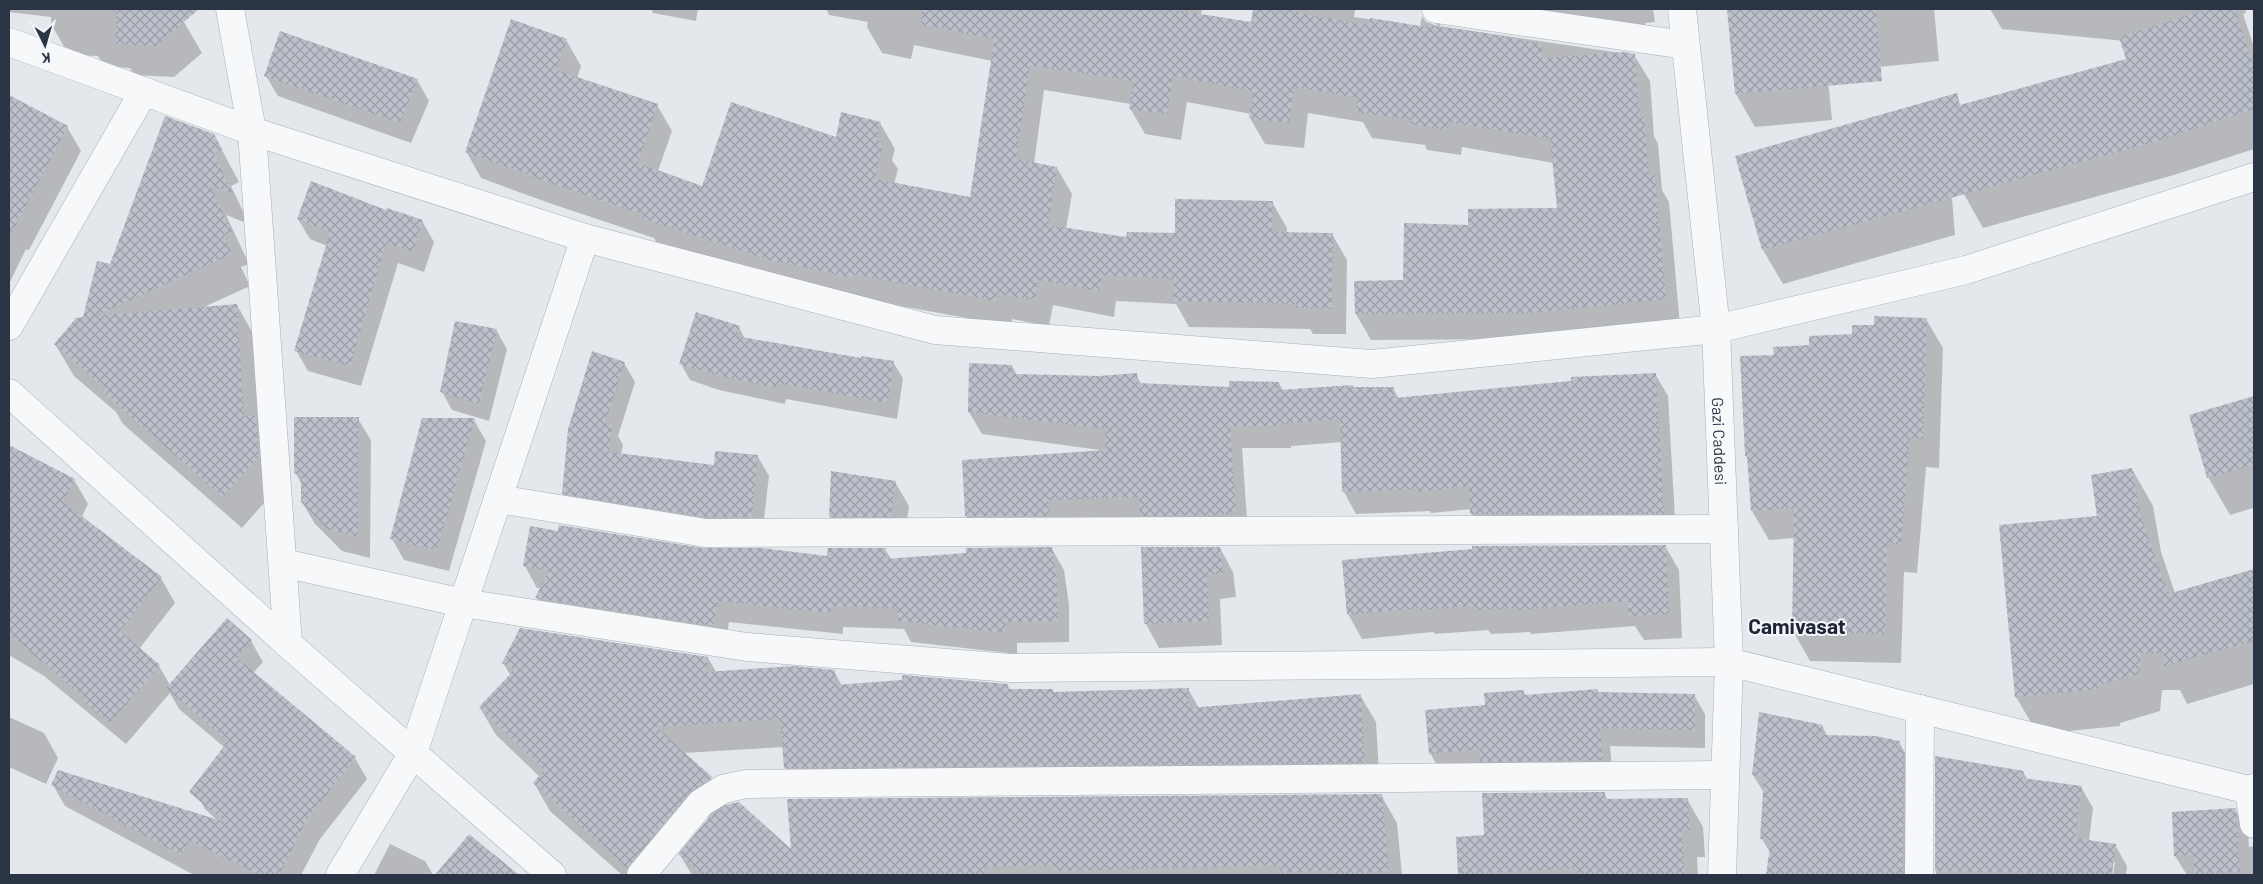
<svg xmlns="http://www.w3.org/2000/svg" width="2263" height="884" viewBox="0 0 2263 884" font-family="Barlow,sans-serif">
	<defs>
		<pattern id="building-cross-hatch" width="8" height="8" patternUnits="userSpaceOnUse" patternTransform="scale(1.25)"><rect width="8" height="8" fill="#bbc0ca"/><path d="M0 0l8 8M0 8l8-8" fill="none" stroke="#989da6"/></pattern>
	</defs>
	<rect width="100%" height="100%" fill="#e4e7ec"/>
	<g fill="#0003">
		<path d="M9 9H172L184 22 202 53 174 77 134 75 130 68 104 66 98 56 69 55 51 24V17L9 12Z"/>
		<path d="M651 9H698L696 21 653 13Z"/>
		<path d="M826 9H1202L1201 15 1252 24 1254 9H1355L1354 17 1420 27 1422 16 1426 22 1438 26 1428 9H1653L1655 22 1645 23 1647 47 1445 20 1439 26 1634 55 1650 81 1654 136 1658 144 1662 190 1669 202 1680 325 1548 339 1371 340 1356 314 1404 281 1469 226 1559 209 1554 163 1462 147 1461 155 1427 150 1425 145 1372 138 1363 122 1308 113 1304 148 1265 144 1250 118 1251 114 1187 102 1181 140 1145 134 1130 108 1131 104 1044 90 1034 164 1057 168 1072 194 1066 229 1128 239 1176 234 1272 202 1287 228V234H1332L1347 260 1346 334H1313L1310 329 1189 327 1176 304 1116 301 1114 317 1053 305 1049 326 1012 319 1011 326 867 300 657 243 654 238 549 203 481 178 466 151 566 40 581 66 577 78 657 105 672 131 658 171 703 188 880 123 895 149 892 160 898 169 894 184 971 199 992 61 914 45 911 59 882 53 867 27 868 22 829 15Z"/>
		<path d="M1728 9H1821L1832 120 1755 127 1736 94Z"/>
		<path d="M1860 9H1934L1939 61 1878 67 1860 36Z"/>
		<path d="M1990 9H2245L2246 13 2243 14 2254 47V149L2174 175 1983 228 1964 194 2176 46 2002 29Z"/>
		<path d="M266 76 417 80 429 101 411 143 278 96Z"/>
		<path d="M17 101 67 127 81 151 29 250 26 249 9 284V117Z"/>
		<path d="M214 135 239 182 231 186 249 224 226 215 249 264 241 267 250 286 202 308 237 305 255 337 277 488 242 528 123 424 116 412 74 376 55 344 84 318 111 265Z"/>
		<path d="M1947 137 1955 235 1783 284 1763 250 1737 156Z"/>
		<path d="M387 211 422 221 434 242 424 272 398 263 361 386 308 371 296 350 327 246 310 239 298 219Z"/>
		<path d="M1926 319 1943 348 1939 468 1926 467 1917 573 1904 572 1901 663 1810 661 1793 631 1795 538 1769 540 1752 511 1748 459 1746 456 1775 356 1853 335 1875 327Z"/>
		<path d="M739 327 745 339 862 359 893 362 903 378 897 419 786 399 785 404 719 390 690 380 681 364Z"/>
		<path d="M496 330 507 349 489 421 452 410 442 392Z"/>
		<path d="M624 363 635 382 618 436 623 445 621 455 715 466 758 457 769 476 762 536 574 513 563 493Z"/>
		<path d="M1012 366 1017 375 1099 377 1136 375 1142 385 1230 388 1279 383 1283 391 1393 388 1399 399 1655 374 1668 396 1676 536H1485L1472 514 1471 509 1431 513 1430 511 1356 514 1344 492 1342 442 1291 446V448H1242L1248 534 979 538 966 516 1107 451 982 434 969 412Z"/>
		<path d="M2250 399 2254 406V514L2253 508 2230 515 2208 477Z"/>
		<path d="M358 419 371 440 370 558 342 551 315 524 302 502V485L296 474Z"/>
		<path d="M474 420 486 441 449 571 404 560 392 539Z"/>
		<path d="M9 446 74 480 88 504 82 517 161 578 175 603 139 649 159 666 170 685 227 620 251 641 263 662 253 673 355 758 367 779 320 839 301 875H194L65 806 53 785 218 821 205 809 193 788 224 747 179 709 170 693 126 744 44 676 9 655Z"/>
		<path d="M2132 469 2153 506 2161 552 2175 593 2254 570V684L2187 704 2180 690H2162L2160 711 2120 723V726L2038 734 2016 697 2099 517Z"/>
		<path d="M895 482 909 506 904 540 844 541 830 517Z"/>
		<path d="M1665 546 1679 570 1682 638 1644 640 1635 626 1531 634 1530 632 1491 634 1488 630 1435 634 1433 632 1362 639 1348 614Z"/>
		<path d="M1142 548H1220L1233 572 1236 597 1220 599 1222 645 1159 648 1146 624Z"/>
		<path d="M885 549 891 559 1052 549 1064 570 1069 605V642L1017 643V654L911 642 904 629 843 627V634L729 622 725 647 549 620 537 598 542 588H537L525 566 703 550 828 557Z"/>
		<path d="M708 658 716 672 834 671 842 686 1007 685 1011 690H1053L1054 693 1188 689 1199 708 1360 695 1376 722 1380 790 801 795 785 768 784 747 684 753 711 778 727 806 793 852 1381 795 1397 823 1402 875H692L680 855 711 816 704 820 660 875H622L550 811 534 783 540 777 496 735 480 708 511 676 503 663Z"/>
		<path d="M1523 691 1526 696 1598 693 1694 695 1705 714V748L1610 746 1613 779 1441 772 1430 753 1486 706Z"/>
		<path d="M9 717 44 733 58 758 46 784 9 767Z"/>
		<path d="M1822 726 1828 737 1899 742 1911 763 1915 875H1862V865L1814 862 1812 875H1768L1771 854 1762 839 1764 793 1753 775Z"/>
		<path d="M1937 757 2023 772 2028 780 2081 787 2093 808 2089 841 2115 845 2127 866 2126 875H2113L2115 862H2112L2111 875H1936Z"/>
		<path d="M1604 793 1608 800 1687 799 1703 827 1705 857H1697L1698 875H1459L1457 838 1485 836Z"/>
		<path d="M2235 809 2248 832 2249 847 2254 846V875H2187L2175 856Z"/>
		<path d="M390 844 425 861 432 873 431 875H374Z"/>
	</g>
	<g fill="url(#building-cross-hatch)">
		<path d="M117 9H199L156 46 115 44Z"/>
		<path d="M922 9H1169L1251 22 1253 9H1299L1298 13 1369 25 1370 18 1427 27V25L1485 33 1543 44 1541 58 1624 52 1635 54 1640 117H1644L1649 176 1655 175 1666 299 1532 313 1355 314 1354 281 1403 280 1404 223 1468 225V209L1557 208 1550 139 1448 122 1447 130 1411 124 1412 120 1356 112 1358 98 1294 87 1289 123 1249 118 1253 91 1173 76 1167 114 1129 109 1133 81 1030 65 1016 159 1057 167 1048 225 1126 237 1127 232 1175 233V199L1273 201 1272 232 1333 233 1332 309 1296 308V304L1173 301 1174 279 1102 275 1099 291 1038 280 1035 300 997 294 996 301 852 274 851 278 782 262V264L659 224 640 217 642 214 532 177 533 176 465 152 511 19 567 39 556 70 658 104 638 163 702 186 731 102 836 137 841 112 881 122 876 140 883 142 875 179 970 197 994 41 993 39 921 24Z"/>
		<path d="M1727 9H1876L1882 81 1735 94Z"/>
		<path d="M2207 9H2235L2254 68V109L2154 142 1762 250 1735 156 1957 93 1960 105 2126 59 2119 37Z"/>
		<path d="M280 31 418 79 400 123 264 76Z"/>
		<path d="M9 95 68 126 9 238Z"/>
		<path d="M165 116 214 134 222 149 214 154 233 194 210 185 232 232 224 235 232 254 95 316 237 304 244 416H256L259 456 223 497 103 392 106 389 54 344 76 318 83 317 97 261 110 264Z"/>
		<path d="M311 181 386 210 387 208 423 220 413 252 386 243 350 366 294 351 330 232 297 219Z"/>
		<path d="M696 312 740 326 736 336 861 358V356L894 361 888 403 777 383 775 388 709 373 679 364Z"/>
		<path d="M1874 316 1927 318 1923 439H1910L1901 544 1887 543 1885 634 1792 632 1794 508 1751 511 1747 456H1745L1740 356 1774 355 1773 347 1809 345V336L1852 334V325H1874Z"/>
		<path d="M455 321 497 329 479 404 440 392Z"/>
		<path d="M592 351 625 362 605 423 612 424 609 452 714 465 715 451 758 455 752 517H707L562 494 568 429Z"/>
		<path d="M969 363 1012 365V374L1099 376 1137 373 1138 383 1229 387V381L1279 382V390L1353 385V387H1394V398L1571 381V377L1656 373 1664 514H1470L1469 486 1417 492V489L1342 492 1340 419 1279 424V426H1230L1236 512 1217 515 1140 516 1139 497 1048 500 1050 516H965L962 460 1105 450 1106 429 968 412Z"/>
		<path d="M2254 396V465L2207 478 2189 415Z"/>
		<path d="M294 417H359L358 537 328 529 301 502V474H294Z"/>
		<path d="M422 418H475L437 550 390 539Z"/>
		<path d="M9 445 75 479 63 502 162 577 120 631 160 665 110 723 84 701 86 699 9 634Z"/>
		<path d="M2132 468 2140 513 2168 594 2254 569V641L2164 666V653H2141L2139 674 2099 685V689L2015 697 1999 525 2097 516 2091 475Z"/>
		<path d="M831 471 896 481 891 517H829Z"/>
		<path d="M559 525 703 548H761L827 556 828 548H886L885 559 966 553V548L1052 547 1057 582 1058 621 1005 622 1006 633 898 621 897 608 831 606V613L718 601 713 626 535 598 549 571 523 566 530 526 558 531Z"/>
		<path d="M1666 545 1669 614 1628 616V601L1516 610V608L1476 610V606L1420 610V608L1347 615 1342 560 1472 549V546Z"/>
		<path d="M1141 547H1220L1223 573 1207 575 1209 621 1144 624Z"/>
		<path d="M227 618 252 640 237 658 356 757 308 818 279 875H260L189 840 181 855 51 785 58 770 225 822 189 792 228 741 166 688Z"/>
		<path d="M520 628 708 657 706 672 793 666 835 670V685L902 680V675L1008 684V689H1053V692L1189 688V708L1361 694 1365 763 784 768 780 719 656 727 712 777 689 793 627 868 533 783 544 770 479 707 515 669 502 663Z"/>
		<path d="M1598 689V692L1695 694V730L1600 728 1603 760 1480 762V749L1429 754 1425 710 1485 705 1484 693 1524 690V695Z"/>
		<path d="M1759 712 1823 725 1821 735 1875 736 1900 741V750L1904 751 1903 875H1766L1771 840 1760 839 1764 777 1752 775Z"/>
		<path d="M1935 756 2024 771 2022 778 2082 786 2075 838 2116 844 2112 875H2030V873L1935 871Z"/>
		<path d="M1605 792V799L1688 798 1690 830H1682L1685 875H1577V868L1458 875 1456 837 1484 835 1482 793Z"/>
		<path d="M1382 794 1389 871 1341 875H1334V870L1281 873 1280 865 1054 871V865L984 867 985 875H703L678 854 711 815 729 804 739 802 791 849 787 799Z"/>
		<path d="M2236 808 2240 872 2194 874 2193 855 2174 856 2172 812Z"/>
		<path d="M469 834 519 875H435Z"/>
	</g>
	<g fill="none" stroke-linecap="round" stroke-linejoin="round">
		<g stroke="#a9aeb7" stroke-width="29">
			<g id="minor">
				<path d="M230 9 252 131 288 644"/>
				<path d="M1436 9 1685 45"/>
				<path id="s1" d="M1682 9 1716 329 1729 662 1722 875"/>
				<path d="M9 42 252 131 585 238 935 330 1372 364 1716 329 1966 270 2254 177"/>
				<path d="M9 326 144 91"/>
				<path d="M9 393 288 644 552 875"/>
				<path d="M498 499 706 533 1724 529"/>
				<path d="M283 563 463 603 747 647 1010 668 1729 662 2249 790 2254 788"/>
				<path d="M2249 790 2254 824"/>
				<path d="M340 875 413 753 585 238"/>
				<path d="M641 875 701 803 723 789 746 784 1725 775"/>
				<path d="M1919 875 1920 709"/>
			</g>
		</g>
		<use href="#minor" stroke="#f7f8fa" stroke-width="28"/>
	</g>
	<g text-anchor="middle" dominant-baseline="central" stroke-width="4" stroke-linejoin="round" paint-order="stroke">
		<g font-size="16" fill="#2b3445" stroke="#f4f6f9">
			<text stroke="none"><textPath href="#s1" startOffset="434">Gazi Caddesi</textPath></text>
		</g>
		<g font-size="21" font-weight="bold" fill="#1d2536" stroke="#f4f6f9">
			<text x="1797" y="625">Camivasat</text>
		</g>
	</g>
	<rect width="2263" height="884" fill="none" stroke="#2b3445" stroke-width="20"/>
	<g transform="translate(45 45) rotate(175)" stroke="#f4f6f9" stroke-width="4" paint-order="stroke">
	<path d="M0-4L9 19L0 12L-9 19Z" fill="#2b3445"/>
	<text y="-8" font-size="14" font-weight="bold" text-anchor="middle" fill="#2b3445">K</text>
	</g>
</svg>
